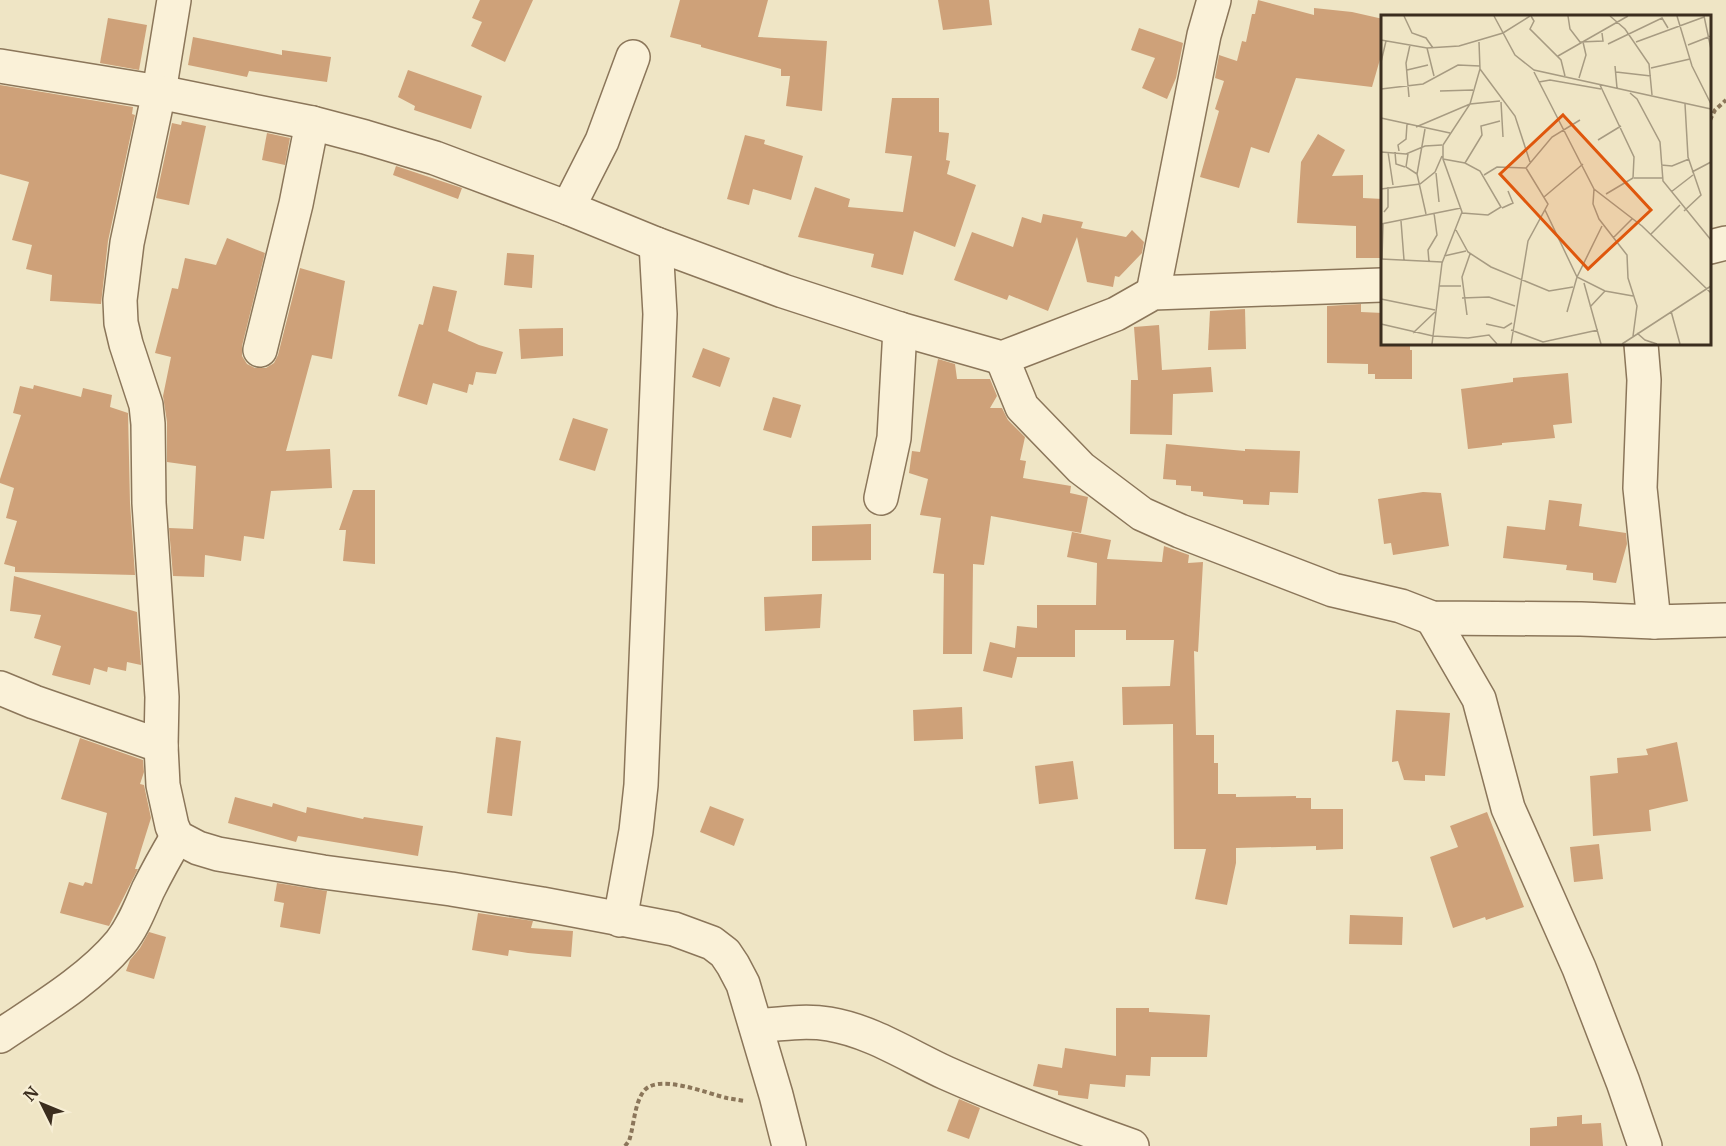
<svg xmlns="http://www.w3.org/2000/svg" width="1726" height="1146" viewBox="0 0 1726 1146" font-family="Merriweather,serif">
	<rect width="100%" height="100%" fill="#efe5c5"/>
	<g fill="#cea179">
		<path d="M480 0H533L505 62 471 46 482 22 472 18Z"/>
		<path d="M680 0H768L758 37 827 41 822 111 786 106 790 76H781V69L701 47V45L670 37Z"/>
		<path d="M938 0H989L992 25 943 30Z"/>
		<path d="M1258 0 1314 15V8L1352 12 1383 19V49L1372 87 1296 78 1269 153 1251 147 1239 188 1200 177 1219 111 1215 109 1224 81 1215 78 1219 55 1237 61 1242 41 1246 42 1252 14H1255Z"/>
		<path d="M108 18 147 25 139 70 100 63Z"/>
		<path d="M1139 28 1183 43 1176 78 1167 99 1142 88 1155 58 1131 50Z"/>
		<path d="M193 37 282 55V50L331 57 327 82 249 71 247 77 188 65Z"/>
		<path d="M408 70 482 96 471 129 414 110 415 106 398 97Z"/>
		<path d="M0 85 133 107 132 114 135 115 108 241 101 304 50 301 52 275 26 269 32 245 12 240 29 182 0 174Z"/>
		<path d="M892 98H939V132L949 133 946 160 950 161 947 174 976 185 955 247 914 231 903 275 871 267 874 254 798 237 815 187 850 199 848 207 903 212 912 156 885 153Z"/>
		<path d="M182 121 206 126 189 205 156 198 172 123 181 125Z"/>
		<path d="M267 133 290 138 285 165 262 160Z"/>
		<path d="M1318 134 1345 150 1332 176 1363 175V198L1383 199V258H1356V226L1297 223 1301 162Z"/>
		<path d="M745 135 765 140 764 144 803 156 791 200 753 189 749 205 727 199Z"/>
		<path d="M396 166 462 188 458 199 393 175Z"/>
		<path d="M1043 214 1083 222 1081 228 1126 237 1132 230 1144 242 1142 253 1119 277 1115 276 1113 287 1087 282 1077 237 1048 311 1009 295 1007 300 954 280 972 232 1013 247 1022 217 1041 223Z"/>
		<path d="M227 238 265 253 242 346V356L247 364 255 368H266L274 363 278 355 300 268 345 281 332 359 312 355 286 451 330 449 332 488 271 491 264 539 244 536 241 561 205 555 204 577 173 576 169 528 193 529 196 466 167 462V422L163 396 171 357 155 353 172 288 178 289 185 258 216 265Z"/>
		<path d="M507 253 534 255 532 288 504 285Z"/>
		<path d="M433 286 457 291 448 331 479 345 503 352 496 374 476 372 473 385 469 384 467 393 433 383 427 405 398 396 419 324 423 325Z"/>
		<path d="M1361 304V312L1383 313V344H1410V350H1412V379H1375V374H1368V364L1327 363V306Z"/>
		<path d="M1245 309 1246 349 1208 350 1210 311Z"/>
		<path d="M1159 325 1162 370 1211 367 1213 392 1173 394 1172 435 1130 434 1131 380H1138L1134 327Z"/>
		<path d="M563 328V356L521 359 519 329Z"/>
		<path d="M703 348 730 358 720 387 692 377Z"/>
		<path d="M938 359 955 364 957 379H990L997 396 990 408H1002L1008 420 1025 437 1020 460 1026 461 1023 478 1071 486 1070 493 1088 497 1081 533 991 516 984 565 973 564 972 654H943L944 574 933 573 941 518 920 515 928 479 909 473 912 451 920 452Z"/>
		<path d="M1568 373 1572 423 1553 425 1555 438 1502 443V445L1468 449 1461 389 1513 382V378Z"/>
		<path d="M34 385 81 397 83 388 112 395 110 407 128 413 130 503 135 575 15 572V567L4 564 17 521 6 518 14 488 0 483V479L21 415 13 413 20 386 33 389Z"/>
		<path d="M773 397 801 405 791 438 763 430Z"/>
		<path d="M573 418 608 429 595 471 559 460Z"/>
		<path d="M1166 444 1245 451V449L1300 451 1298 493 1270 492 1269 505 1243 504V500L1203 496V492L1191 491V486L1176 485V480L1163 479Z"/>
		<path d="M353 490H375V564L343 561 346 530H339Z"/>
		<path d="M1423 492 1441 493 1449 546 1393 555 1391 543 1384 544 1378 499Z"/>
		<path d="M1549 500 1582 504 1579 526 1626 533 1627 544 1616 583 1593 580V573L1566 570 1567 565 1503 558 1507 526 1545 530Z"/>
		<path d="M871 524V560L812 561V526Z"/>
		<path d="M1072 532 1111 540 1107 559 1162 562 1164 546 1189 555 1188 563 1203 562 1198 652 1194 651 1196 735H1214V763H1218V794H1236V797L1296 796V798H1311V809H1343V849L1316 850V846L1236 848V863L1227 905 1195 899 1206 849H1174L1173 724 1123 725 1122 687 1170 686 1174 640H1126V630H1075V657H1017L1012 678 983 671 990 642 1015 648 1017 626 1037 628V605H1096L1097 563 1067 557Z"/>
		<path d="M14 576 137 612 141 665 127 662 126 671 108 667 107 672 94 668 90 685 52 675 61 646 34 638 41 615 10 611Z"/>
		<path d="M822 594 820 628 765 631 764 597Z"/>
		<path d="M962 707 963 739 914 741 913 710Z"/>
		<path d="M1396 710 1450 713 1445 776 1425 775V781L1404 780 1398 761 1392 762Z"/>
		<path d="M496 737 521 741 512 816 487 813Z"/>
		<path d="M80 738 143 760 144 772 140 784 144 785 151 818 135 869H138L109 926 60 913 69 882 83 886 85 882 92 884 107 813 61 799Z"/>
		<path d="M1677 742 1688 801 1649 810 1651 831 1593 836 1590 776 1618 773 1617 758 1648 755 1646 749Z"/>
		<path d="M1073 761 1078 799 1039 804 1035 766Z"/>
		<path d="M235 797 272 807 273 803 306 813 307 807 363 819 364 817 423 826 418 856 298 836 296 842 228 823Z"/>
		<path d="M710 806 744 819 734 846 700 832Z"/>
		<path d="M1487 812 1524 907 1486 920 1485 917 1453 928 1430 857 1458 847 1450 826Z"/>
		<path d="M1599 844 1603 879 1574 882 1570 847Z"/>
		<path d="M277 883 327 891 320 934 280 927 284 903 274 901Z"/>
		<path d="M478 913 533 921 531 928 573 931 571 957 528 953 509 950 508 956 472 950Z"/>
		<path d="M1350 915 1403 917 1402 945 1349 944Z"/>
		<path d="M149 932 166 937 154 979 126 971 130 960 140 948Z"/>
		<path d="M1116 1008H1149V1012L1210 1015 1207 1057H1151L1150 1076 1126 1075 1125 1087 1090 1084 1088 1099 1058 1095V1091L1033 1086 1038 1064 1062 1068 1065 1048 1116 1056Z"/>
		<path d="M959 1099 980 1108 969 1139 947 1131Z"/>
		<path d="M1582 1115V1124L1601 1123 1603 1146H1530V1128L1557 1126V1117Z"/>
	</g>
	<g fill="none" stroke-linecap="round" stroke-linejoin="round">
		<g stroke="#8b765a" stroke-width="36">
			<g id="minor">
				<path d="M174 0 159 92 127 243 120 300 121 323 126 344 146 405 148 424 149 503 162 697 161 746 163 785 172 826 177 837 198 848 218 854 323 872 451 889 542 904 674 929 712 943 725 953 733 965 743 984 776 1095 789 1146"/>
				<path d="M0 66 159 92 312 123 365 137 435 158 568 208 656 244 783 291 900 329 1002 358 1116 314 1153 293 1382 285"/>
				<path d="M568 208 602 141 633 57"/>
				<path d="M1710 247 1726 243"/>
				<path d="M1153 293 1204 35 1214 0"/>
				<path d="M1641 344 1644 380 1640 488 1654 622"/>
				<path d="M260 350 296 204 312 123"/>
				<path d="M1002 358 1022 407 1081 468 1142 514 1180 531 1333 590 1401 606 1432 618 1581 619 1654 622 1726 620"/>
				<path d="M881 498 894 438 900 329"/>
				<path d="M1432 618 1479 699 1508 808 1579 968 1623 1082 1645 1146"/>
				<path d="M0 688 34 702 161 746"/>
				<path d="M620 920 636 831 641 785 660 314 656 244"/>
				<path d="M756 1026C780 1024 805 1020 829 1024 871 1031 907 1055 946 1073 1007 1100 1070 1124 1132 1146"/>
				<path d="M0 1036C40 1009 89 980 120 943 133 927 140 908 148 890 157 872 167 854 177 837"/>
			</g>
		</g>
		<g stroke="#8b765a" stroke-width="4" stroke-dasharray="4.5 3" stroke-linecap="butt">
			<path d="M1710 120 1715 110 1726 100"/>
			<path d="M625 1146 629 1141C634 1126 634 1106 643 1092 657 1072 708 1094 727 1098 733 1099 739 1100 745 1101"/>
		</g>
		<use href="#minor" stroke="#faf1d8" stroke-width="33"/>
	</g>
	<g transform="translate(1381 15)">
		<rect width="330" height="330" fill="#efe5c5"/>
		<path fill="none" stroke="#a79b82" stroke-width="1.5" d="M23 1 31 18 45 23 52 33M113 1 134 40 153 55 330 94M150 1 153 6 149 14 180 45 184 61M187 1 189 14 199 27 222 26 221 18M229 1 244 14 268 49 271 80M296 1 311 51 330 89M323 1 330 34M0 25 46 33 78 31 122 18 149 1M255 27 323 2M227 29 281 3 287 13M307 30 330 21M46 33 53 61M177 41 247 1M0 47 5 26M234 51 236 73M270 53 309 44M99 54 134 101 149 147M26 55 47 50M153 57 213 174 261 211 330 278M235 57 270 61M198 63 205 40 202 27M158 67 169 65 220 74M219 70 253 142 252 163 225 179M0 74 42 69 77 50 99 51M59 76 92 75M249 78 256 84 279 127 282 166 330 225M28 82 25 48 29 30M120 87 122 122M0 103 69 118M35 112 89 89 119 86M44 114 36 159 45 199M217 125 240 111M18 136 17 130 25 124 26 109M0 137 25 139 44 131 61 130M7 137 12 170M14 137 15 149 24 152M27 139 25 152 36 159M62 144 84 148 99 156 120 192 107 200 81 198M84 148 101 120 100 111 119 106M280 150 291 151 308 144M311 157 330 147M55 158 58 187M103 160 116 152 145 153M253 163H281M0 174 39 169 54 157 61 141M213 174 212 189 218 204 246 240 247 263 256 291 252 321M290 177 312 160M163 182 202 149M121 193 132 188 127 176M164 195 196 262 224 276 252 281M303 196 320 180 307 142 304 89M3 197 7 192V172M20 206 23 245M0 209 80 193M75 215 87 237 110 252 168 276 192 272M270 219 299 190M232 223 251 204M63 241 85 236M0 244 61 247M1 244 2 209M48 247 47 235 56 220 53 198M203 268 220 329M58 271H80M81 283 108 282 134 291M0 284 54 295M209 292 224 276M290 296 299 329M186 297 196 262 221 211M86 300 81 262 89 239M0 309 52 321 87 323 108 320 116 329M105 309 123 313 131 308M130 315 162 327 217 315M32 318 54 297M256 318 264 325 276 329M51 329 61 248 81 197 62 144V130L89 89 99 54 98 27M130 329 147 226 167 189 145 153 171 122 199 105M241 329 330 271"/>
		<path fill="#df570d" fill-opacity="0.15" stroke="#df570d" stroke-width="3" d="M182 100 270 195 207 254 119 159Z"/>
		<rect width="330" height="330" fill="none" stroke="#3b2d1e" stroke-width="3"/>
	</g>
	<g transform="translate(42 1104) rotate(313)" stroke="#f7eed4" stroke-width="4.5" paint-order="stroke">
	<path d="M0-4.5L10 22L0 15L-10 22Z" fill="#3b2d1e"/>
	<text y="-9" font-size="16" font-weight="bold" text-anchor="middle" fill="#3b2d1e">N</text>
	</g>
</svg>
